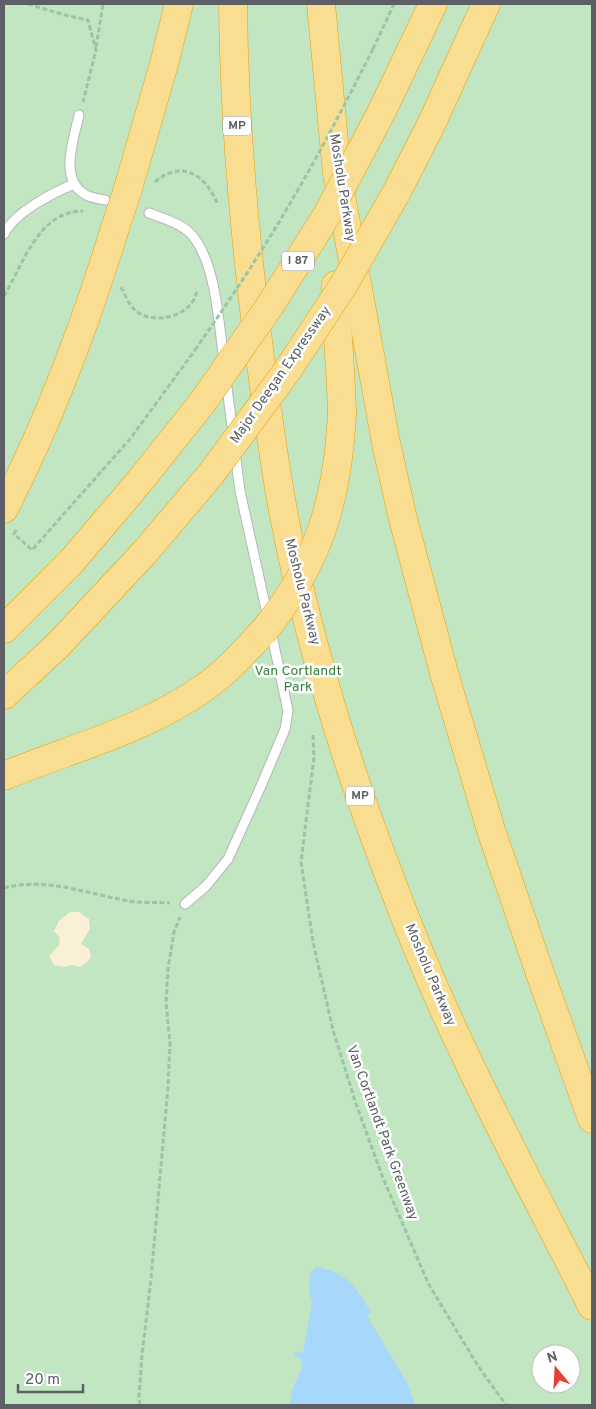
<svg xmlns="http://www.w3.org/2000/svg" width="596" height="1409" viewBox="0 0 596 1409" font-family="Overpass,sans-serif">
	<rect width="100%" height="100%" fill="#eeece4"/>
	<path fill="#c2e5c2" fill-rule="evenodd" d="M4 4H592V1405H4ZM541 1354H571V1384H541Z"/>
	<path fill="#f9f0d5" d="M70 912H79L89 919 90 929 81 944 89 949 91 957 86 963 80 967 73 965 65 967 54 965 49 956 59 945 60 938 54 931 59 921Z"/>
	<path fill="#a7d8fc" d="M317 1267C348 1273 355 1287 371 1312L367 1316 407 1383 415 1405H290L292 1390 303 1365 299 1358 294 1354 296 1352 303 1353 312 1303 309 1289 310 1273Z"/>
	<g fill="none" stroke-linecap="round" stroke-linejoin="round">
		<g stroke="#b5b7bb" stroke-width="11">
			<g id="service">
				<path d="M79 115C74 139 58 180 86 195 92 198 99 199 105 200"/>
				<path d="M149 213C162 218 177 222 188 231 216 256 219 326 224 362"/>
				<path d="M4 234C14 213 52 193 74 184"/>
				<path d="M226 380 233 434"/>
				<path d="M235 452 240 491 268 618"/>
				<path d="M185 904 206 886 228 859 261 786 285 729 288 711 271 631"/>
			</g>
		</g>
		<g stroke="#eaa108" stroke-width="29">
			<g id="motorway">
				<path d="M233 4C234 112 243 219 256 325 264 389 272 452 284 516 308 639 345 761 390 878 413 940 439 1001 468 1061 507 1144 551 1224 592 1306"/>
				<path d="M321 4 337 173 386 443 403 519 444 673 491 830 541 976 592 1119"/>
				<path d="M382 111 433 4"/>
				<path d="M127 192 164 64 179 4"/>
				<path d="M395 195 430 127 486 4"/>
				<path d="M336 285C336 327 341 369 342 412"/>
				<path d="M4 509C50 419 86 323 116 225"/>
				<path d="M4 629 72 561 139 482 202 403"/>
				<path d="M4 695 58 645 145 552 211 474"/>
				<path d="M4 776C72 748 145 730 205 687 227 672 245 651 263 632"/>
			</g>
		</g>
		<g stroke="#9bc5a6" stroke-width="3" stroke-dasharray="5 2.5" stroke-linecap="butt">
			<path d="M28 4 65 15 88 20 96 50 83 102"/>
			<path d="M96 47 103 4"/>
			<path d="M373 49 394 4"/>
			<path d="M155 182C181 159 206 175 217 203"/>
			<path d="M121 287C125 295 129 305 136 311 154 326 194 316 197 290"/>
			<path d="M4 296C23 265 38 211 83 211"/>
			<path d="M16 530 14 534 32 550 130 439 195 350"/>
			<path d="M313 735 314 757 301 862 313 942 333 1030 356 1104 383 1178 428 1283 478 1366 506 1405"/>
			<path d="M4 888C48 876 92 896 136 902 147 903 159 902 170 903"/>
			<path d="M140 1405 139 1397 142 1355 151 1279 168 1087 170 1042 166 1003 168 969 174 932 180 917"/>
		</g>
		<use href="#service" stroke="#fff" stroke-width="9"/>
		<use href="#motorway" stroke="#f9dd91" stroke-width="28"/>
		<g stroke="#eaa108" stroke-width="29" stroke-linecap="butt">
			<g id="motorway-bridge">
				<path d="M116 225 127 192"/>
				<path d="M202 403 271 304 327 215 382 111"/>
				<path d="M211 474 287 371 343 286 395 195"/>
				<path d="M263 632C319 564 338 499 342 412"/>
			</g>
		</g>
		<path stroke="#9bc5a6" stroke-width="3" stroke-dasharray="5 2.5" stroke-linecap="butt" d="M195 350C229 301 262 252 292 200 321 151 347 100 373 49"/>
		<use href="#motorway-bridge" stroke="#f9dd91" stroke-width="28"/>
	</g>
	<g text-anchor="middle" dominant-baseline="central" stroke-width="5" stroke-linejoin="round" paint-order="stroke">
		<g fill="#fff" stroke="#8d9092" stroke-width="1">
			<rect x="223" y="116.5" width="28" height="19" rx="4"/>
			<rect x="282" y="251.5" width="32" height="19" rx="4"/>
			<rect x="346" y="786.5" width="28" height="19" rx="4"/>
		</g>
		<g font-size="12" font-weight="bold" fill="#5c6064">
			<text x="237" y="126">MP</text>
			<text x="298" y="261">I 87</text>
			<text x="360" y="796">MP</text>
		</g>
		<g font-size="14" fill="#5c6064" stroke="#fff">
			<text transform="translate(342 188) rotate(81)">Mosholu Parkway</text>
			<text transform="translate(281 375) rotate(-55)">Major Deegan Expressway</text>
			<text transform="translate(302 592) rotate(76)">Mosholu Parkway</text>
			<text transform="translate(430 975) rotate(67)">Mosholu Parkway</text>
			<text transform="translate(382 1133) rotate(70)">Van Cortlandt Park Greenway</text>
		</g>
		<g font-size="14" fill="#37813a" stroke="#fff">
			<text x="298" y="671">Van Cortlandt<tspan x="298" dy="16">Park</tspan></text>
		</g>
	</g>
	<rect width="596" height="1409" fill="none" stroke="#5c6064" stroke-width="10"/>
	<g transform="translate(556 1369) rotate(342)"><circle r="24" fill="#ffffff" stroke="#bebfc1"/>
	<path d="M0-4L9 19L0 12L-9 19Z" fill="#e34136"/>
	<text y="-8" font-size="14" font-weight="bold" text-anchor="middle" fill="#5c6064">N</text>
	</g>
	<path d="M18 1384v8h65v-8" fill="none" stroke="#5c6064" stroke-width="2.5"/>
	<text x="25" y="1384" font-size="15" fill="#5c6064" stroke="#ffffff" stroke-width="4" paint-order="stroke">20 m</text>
</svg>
